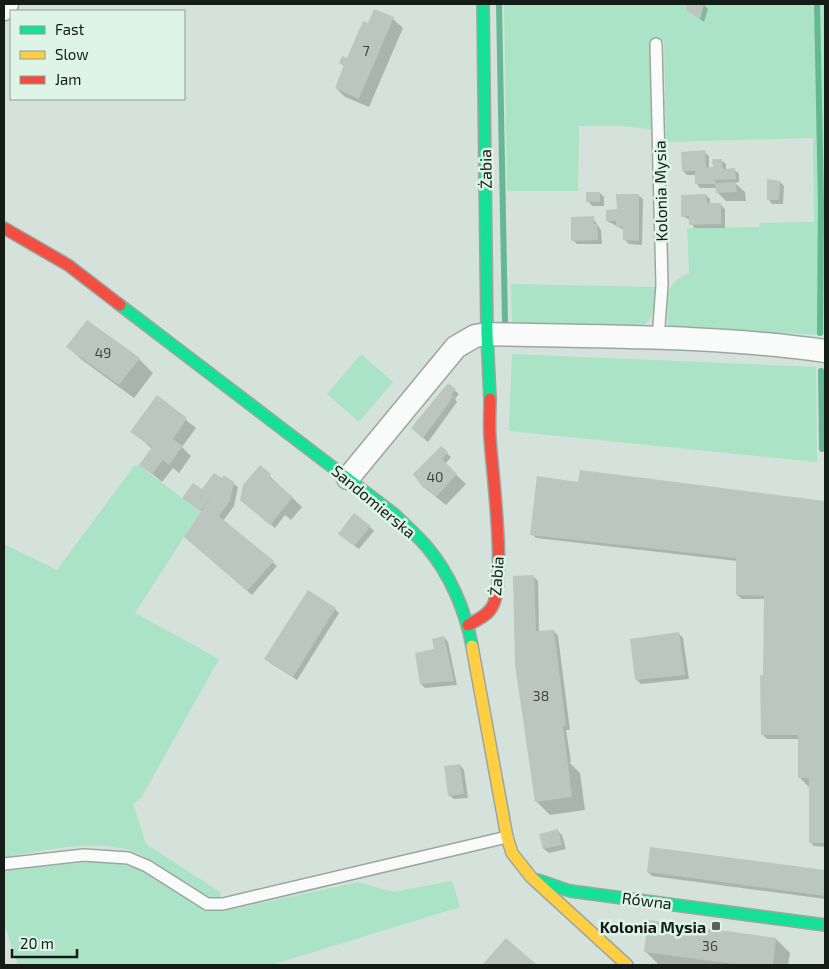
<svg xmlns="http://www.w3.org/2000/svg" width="829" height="969" viewBox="0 0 829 969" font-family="'Exo 2',sans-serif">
	<rect width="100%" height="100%" fill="#d5e2db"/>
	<g fill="#aae3c6">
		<path d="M504 4H825V335L668 329C668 302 661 285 689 273L687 228 759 227 760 223 814 222 813 138 666 142 664 41 653 43 655 130 622 126H579L578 191H507Z"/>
		<path d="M511 284 655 287C655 305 656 318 640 328L512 322Z"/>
		<path d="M361 354 393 382 359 422 327 394Z"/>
		<path d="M512 354 816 367 817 462 509 431Z"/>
		<path d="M139 465 200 512 135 613 219 659 141 798 133 804 146 844 220 892V901L209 900 199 895C180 882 160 864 139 854 99 836 46 851 4 857V544L57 570 134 466Z"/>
		<path d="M98 861C116 863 134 866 151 875 186 894 193 915 239 908L358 882 393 892 452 881 460 907 271 965H18L4 923V871Z"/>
	</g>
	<g fill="#0003">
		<path d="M689 4 704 5 708 9 704 22 687 9Z"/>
		<path d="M393 19 403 28 369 107 345 97 336 88 345 67 340 63 348 60 369 25Z"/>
		<path d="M704 152 709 156V168H714L721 160 726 164V170H735L739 174V182L735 183 745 192 746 201H726L717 192V188H700L696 183V175H687L683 171Z"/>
		<path d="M780 182 784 186 783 204H772L768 199Z"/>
		<path d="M600 193 604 197V206H592L588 201Z"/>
		<path d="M638 195 643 199 642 245 629 244 624 239V230L607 221Z"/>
		<path d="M706 195 710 199V205L720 204 725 209V228H694L690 220 683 216Z"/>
		<path d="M593 218 601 230 602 244H577L573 240Z"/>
		<path d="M68 347 139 359 153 373 134 398 82 360Z"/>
		<path d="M448 385 459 394 455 399 457 402 428 442 416 432Z"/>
		<path d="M157 397 196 428 182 447 191 456 179 473 173 468 162 482 141 464 152 449 132 431Z"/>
		<path d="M441 448 451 457 445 464 466 484 446 505 425 488Z"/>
		<path d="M260 467 302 507 291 520 285 515 275 528 246 504Z"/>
		<path d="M581 471 825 502V847L814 846 810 842V788L799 777 800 739H767L763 735 765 599H742L737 595V561L536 538 532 534 579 483Z"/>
		<path d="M222 480 233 483 238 487 234 506 223 521 277 566 252 595 190 541 202 512 188 502 202 491Z"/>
		<path d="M370 527 374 531 359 549 344 538Z"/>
		<path d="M534 577 538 581 539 632 554 631 558 636 570 730H566L571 762H569L580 773 585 810 550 815 536 801Z"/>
		<path d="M335 609 339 613 297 680 270 663Z"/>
		<path d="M679 634 683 638 689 679 641 684 637 680 631 640Z"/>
		<path d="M444 637 448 642 457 685 425 688 421 684Z"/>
		<path d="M460 765 464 770 468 798 454 799 449 795Z"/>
		<path d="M558 831 562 835 566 849 549 853 544 849 541 835Z"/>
		<path d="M651 848 825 872V899L652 876 648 872Z"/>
		<path d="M649 921 776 939 790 953 788 965H659L646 952Z"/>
		<path d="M506 940 535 965H484Z"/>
	</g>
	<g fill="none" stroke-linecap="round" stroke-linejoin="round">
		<g stroke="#64b994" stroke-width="6">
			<path d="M499 4 505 322"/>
			<path d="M817 4 821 204 820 333"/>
			<path d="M821 371 822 449"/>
		</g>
	</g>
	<g fill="#bcc6c1">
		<path d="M687 4H704L700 19 686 10Z"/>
		<path d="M374 9 394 17 359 99 335 88 344 65 339 63 342 56 347 58 363 21 368 23Z"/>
		<path d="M705 150 706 167H713L712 159H722L723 169 735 168 736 179 715 180 716 183 736 182 737 192 716 193 715 184H695V171H682L681 152Z"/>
		<path d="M767 179 780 181 779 200H767Z"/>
		<rect x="586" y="192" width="14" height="10"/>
		<path d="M616 194H639V241L623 240V227L616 226V221H606V210L617 209Z"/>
		<path d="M706 194 707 203H721V224L689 225V216L681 217V195Z"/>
		<path d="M594 216V224H597L598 240 571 241V217Z"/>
		<path d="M87 320 140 358 119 385 66 347Z"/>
		<path d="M448 383 456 389 451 395 454 396 423 438 411 428Z"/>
		<path d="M157 395 187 418 173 439 183 446 169 465 163 460 152 474 139 465 152 447 130 432Z"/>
		<path d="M441 446 448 452 442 459 457 474 436 497 426 487 424 489 413 474Z"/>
		<path d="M260 465 271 474 269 477 293 497 270 525 240 500 243 485Z"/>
		<path d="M580 470 825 501V843H809V778H798V735H761L760 675H763L764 596 736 595V558L530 535 537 476 578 482Z"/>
		<path d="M214 473 222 478 224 475 234 482 230 501 219 516 274 561 247 591 184 537 211 496 200 511 182 498 193 483 202 489Z"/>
		<path d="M354 513 371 526 354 546 338 534Z"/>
		<path d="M534 575 536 631 554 630 566 726H563L572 797 535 802 515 665 513 576Z"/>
		<path d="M308 590 336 608 293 677 264 659Z"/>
		<path d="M679 632 685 675 635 680 630 639Z"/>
		<path d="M444 636 454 681 420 684 415 653 434 649 432 639Z"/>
		<path d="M460 764 464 794 448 796 444 766Z"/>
		<path d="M558 829 562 845 543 849 539 834Z"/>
		<path d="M650 847 825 870V896L647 872Z"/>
		<path d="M648 920 776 938 773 965H742L644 952Z"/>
		<path d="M506 938 537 965H482Z"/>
	</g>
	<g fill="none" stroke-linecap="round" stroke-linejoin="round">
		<g stroke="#9ca6a1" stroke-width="14">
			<g id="lane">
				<path d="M656 44 662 285 658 339"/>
				<path d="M4 864 84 855 128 858 147 866 207 904H223L507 837"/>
			</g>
		</g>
		<g stroke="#9ca6a1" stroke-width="25">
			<g id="street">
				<path d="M4 9 7 4"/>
				<path d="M348 478 456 347 475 336 487 334C599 337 714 335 825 351"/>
			</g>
		</g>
		<g stroke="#9ca6a1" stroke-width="14">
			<g id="fast">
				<path d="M483 4 487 334 490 399"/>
				<path d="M120 305 394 514C405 525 417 535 427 547 450 574 466 612 472 646"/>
				<path d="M538 880 570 891 825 925"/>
			</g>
		</g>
		<g stroke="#9ca6a1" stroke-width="14">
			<path id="slow" d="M472 646 507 837 512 853 531 877 627 965"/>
		</g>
		<g stroke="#9ca6a1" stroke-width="14">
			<g id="jam">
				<path d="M4 228 68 265 120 305"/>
				<path d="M468 625C477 620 487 616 492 607 507 583 492 470 490 438 489 425 490 412 490 399"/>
			</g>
		</g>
		<use href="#lane" stroke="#f9fbfa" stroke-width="11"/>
		<use href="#street" stroke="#f9fbfa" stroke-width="22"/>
		<use href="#fast" stroke="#16e098" stroke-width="11"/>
		<use href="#slow" stroke="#ffcf43" stroke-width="11"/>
		<use href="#jam" stroke="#f24e42" stroke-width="11"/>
	</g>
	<rect fill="#58615c" stroke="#ddf4e7" stroke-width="2" x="711" y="921" width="10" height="10" rx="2.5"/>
	<g text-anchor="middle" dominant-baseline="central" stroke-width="5" stroke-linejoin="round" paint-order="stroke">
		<g font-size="14" fill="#3e4642">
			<text x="366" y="50">7</text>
			<text x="103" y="352">49</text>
			<text x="435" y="476">40</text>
			<text x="541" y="695">38</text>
			<text x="710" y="945">36</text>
		</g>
		<g font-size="16" fill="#141c17" stroke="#ddf4e7">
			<text transform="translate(485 169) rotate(-91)">Żabia</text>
			<text transform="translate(660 191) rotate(-91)">Kolonia Mysia</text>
			<text transform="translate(374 501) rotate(40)">Sandomierska</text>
			<text transform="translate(496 576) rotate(-86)">Żabia</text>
			<text transform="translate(647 900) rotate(7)">Równa</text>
		</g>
		<g font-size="16" font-weight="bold" fill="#141c17" stroke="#ddf4e7" text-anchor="end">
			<text x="706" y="926">Kolonia Mysia</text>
		</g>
	</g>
	<rect width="829" height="969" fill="none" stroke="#141c17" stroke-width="10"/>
	<rect x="10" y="10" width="175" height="90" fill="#ddf4e7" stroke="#8d9e94"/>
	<rect x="20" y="26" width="25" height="8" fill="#16e098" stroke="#8d9e94"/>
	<text x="55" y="35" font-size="15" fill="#141c17">Fast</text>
	<rect x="20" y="51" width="25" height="8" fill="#ffcf43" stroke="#8d9e94"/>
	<text x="55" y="60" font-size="15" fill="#141c17">Slow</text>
	<rect x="20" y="76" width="25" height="8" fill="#f24e42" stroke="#8d9e94"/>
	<text x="55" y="85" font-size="15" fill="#141c17">Jam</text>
	<path d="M12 949v8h65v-8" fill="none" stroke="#141c17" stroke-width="2.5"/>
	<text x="20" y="949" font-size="15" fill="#141c17" stroke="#ddf4e7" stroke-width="4" paint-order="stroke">20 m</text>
</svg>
